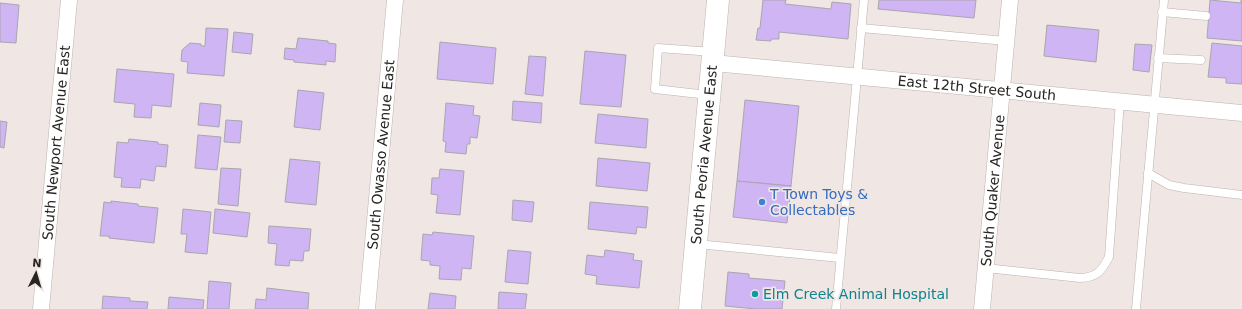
<svg xmlns="http://www.w3.org/2000/svg" width="1242" height="309" viewBox="0 0 1242 309" font-family="'DejaVu Sans',sans-serif">
	<rect width="100%" height="100%" fill="#f0e6e3"/>
	<g fill="#cfb5f3" stroke="#a9a6ae">
		<path d="M763 0H786L785 4 831 9 832 2 851 4 848 39 779 32V39H771V41L756 40 758 28H760Z"/>
		<path d="M879 0H976L974 18 878 9Z"/>
		<path d="M1210 0 1241 3V0H1242V41L1207 38Z"/>
		<path d="M0 3 19 5 16 43 0 42Z"/>
		<path d="M1047 25 1099 30 1096 62 1044 56Z"/>
		<path d="M206 28 228 29 224 76 187 73 188 62 181 61 182 50 190 43 201 44V46H205Z"/>
		<path d="M234 32 253 34 251 54 232 52Z"/>
		<path d="M298 38 328 41V43L336 44 335 62 326 61V65L294 62V60L284 59 285 48 296 49Z"/>
		<path d="M440 42 496 48 493 84 437 79Z"/>
		<path d="M1212 43 1242 46V84L1226 83V78L1208 77Z"/>
		<path d="M1135 44 1152 45 1149 72 1133 70Z"/>
		<path d="M585 51 626 55 621 107 580 104Z"/>
		<path d="M529 56 546 57 543 96 525 94Z"/>
		<path d="M117 69 174 74 171 107 152 105 151 118 134 117 135 104 114 102Z"/>
		<path d="M298 90 324 93 320 130 294 127Z"/>
		<path d="M745 100 799 106 791 186 737 181Z"/>
		<path d="M513 101 542 103 541 123 512 120Z"/>
		<path d="M200 103 221 105 219 127 198 125Z"/>
		<path d="M446 103 474 106 473 115 480 116 477 138 470 137V144H467L466 154 445 152 446 142 443 141Z"/>
		<path d="M598 114 648 119 646 148 595 143Z"/>
		<path d="M226 120 242 121 240 143 224 142Z"/>
		<path d="M0 121 7 122 4 148 0 147Z"/>
		<path d="M198 135 221 137 217 170 195 168Z"/>
		<path d="M129 139 158 142V144L168 145 166 167 156 166 154 181 141 179 140 188 121 187 122 178 114 177 117 142 128 143Z"/>
		<path d="M598 158 650 163 647 191 596 186Z"/>
		<path d="M290 159 320 162 316 205 285 202Z"/>
		<path d="M221 168 241 169 238 206 218 204Z"/>
		<path d="M440 169 464 171 460 215 436 213 438 195 431 194 432 178H439Z"/>
		<path d="M737 181 791 186 787 223 733 217Z"/>
		<path d="M513 200 534 202 532 222 512 220Z"/>
		<path d="M111 201 138 204V206L158 208 154 243 109 238V236H100L104 202 111 203Z"/>
		<path d="M590 202 648 207 646 228 637 227 636 234 588 229Z"/>
		<path d="M183 209 211 212 207 254 185 252 187 234H181Z"/>
		<path d="M215 209 250 213 247 237 213 233Z"/>
		<path d="M269 226 311 229 309 251H304L303 261 290 260 289 266 275 265 277 244 268 243Z"/>
		<path d="M433 232 474 236 471 269 462 268 461 280 439 279 440 266 430 265V261L421 260 423 234 432 235Z"/>
		<path d="M508 250 531 252 528 284 505 282Z"/>
		<path d="M605 250 634 254 633 260 642 261 639 288 596 284 597 276 585 274 587 255 604 257Z"/>
		<path d="M728 272 749 274V278L785 281 782 309H756L725 306Z"/>
		<path d="M209 281 231 283 229 309H207Z"/>
		<path d="M267 288 309 293 308 309H255L256 299 266 300Z"/>
		<path d="M499 292 527 294 525 309H498Z"/>
		<path d="M430 293 456 296 455 309H428Z"/>
		<path d="M103 296 130 298V301L148 302 147 309H102Z"/>
		<path d="M169 297 204 300 203 309H168Z"/>
	</g>
	<g fill="none" stroke-linecap="round" stroke-linejoin="round">
		<g stroke="#bcb2af" stroke-width="9">
			<g id="lane">
				<path d="M1162 12 1206 16"/>
				<path d="M861 28 1006 41"/>
				<path d="M1158 58 1201 60"/>
				<path d="M708 95 655 89 658 48 713 52"/>
				<path d="M1148 173 1169 185 1184 188 1242 195"/>
				<path d="M697 244 840 258"/>
				<path d="M986 268 1080 278C1097 277 1101 272 1109 257L1120 101"/>
				<path d="M836 309 864 0"/>
				<path d="M1136 309 1164 0"/>
			</g>
		</g>
		<g stroke="#bcb2af" stroke-width="17">
			<g id="street">
				<path id="s1" d="M713 63 1242 113"/>
				<path id="s2" d="M41 309 69 0"/>
				<path id="s3" d="M367 309 395 0"/>
				<path id="s4" d="M982 309 1010 0"/>
			</g>
		</g>
		<g stroke="#bcb2af" stroke-width="23">
			<g id="secondary">
				<path id="s5" d="M690 309 718 0"/>
			</g>
		</g>
		<use href="#lane" stroke="#fff" stroke-width="8"/>
		<use href="#street" stroke="#fff" stroke-width="16"/>
		<use href="#secondary" stroke="#fff" stroke-width="22"/>
	</g>
	<circle fill="#3f7fe0" stroke="#f0e6e3" stroke-width="1.5" cx="762" cy="202" r="4"/>
	<circle fill="#0f9aa8" stroke="#f0e6e3" stroke-width="1.5" cx="755" cy="294" r="4"/>
	<g text-anchor="middle" dominant-baseline="central" stroke-width="3.5" stroke-linejoin="round" paint-order="stroke">
		<g font-size="14" fill="#272422" stroke="#f0e6e3">
			<text stroke="none"><textPath href="#s1" startOffset="265">East 12th Street South</textPath></text>
			<text stroke="none"><textPath href="#s2" startOffset="167">South Newport Avenue East</textPath></text>
			<text stroke="none"><textPath href="#s3" startOffset="155">South Owasso Avenue East</textPath></text>
			<text stroke="none"><textPath href="#s5" startOffset="155">South Peoria Avenue East</textPath></text>
			<text stroke="none"><textPath href="#s4" startOffset="119">South Quaker Avenue</textPath></text>
		</g>
		<g font-size="14" fill="#366cbe" stroke="#f0e6e3" text-anchor="start">
			<text x="770" y="194">T Town Toys &amp;<tspan x="770" dy="16">Collectables</tspan></text>
		</g>
		<g font-size="14" fill="#0d838f" stroke="#f0e6e3" text-anchor="start">
			<text x="763" y="294">Elm Creek Animal Hospital</text>
		</g>
	</g>
	<g transform="translate(36 273) rotate(5)" stroke="#f0e6e3" stroke-width="3" paint-order="stroke">
	<path d="M0-3L7 15L0 10L-7 15Z" fill="#272422"/>
	<text y="-6" font-size="11" font-weight="bold" text-anchor="middle" fill="#272422">N</text>
	</g>
</svg>
